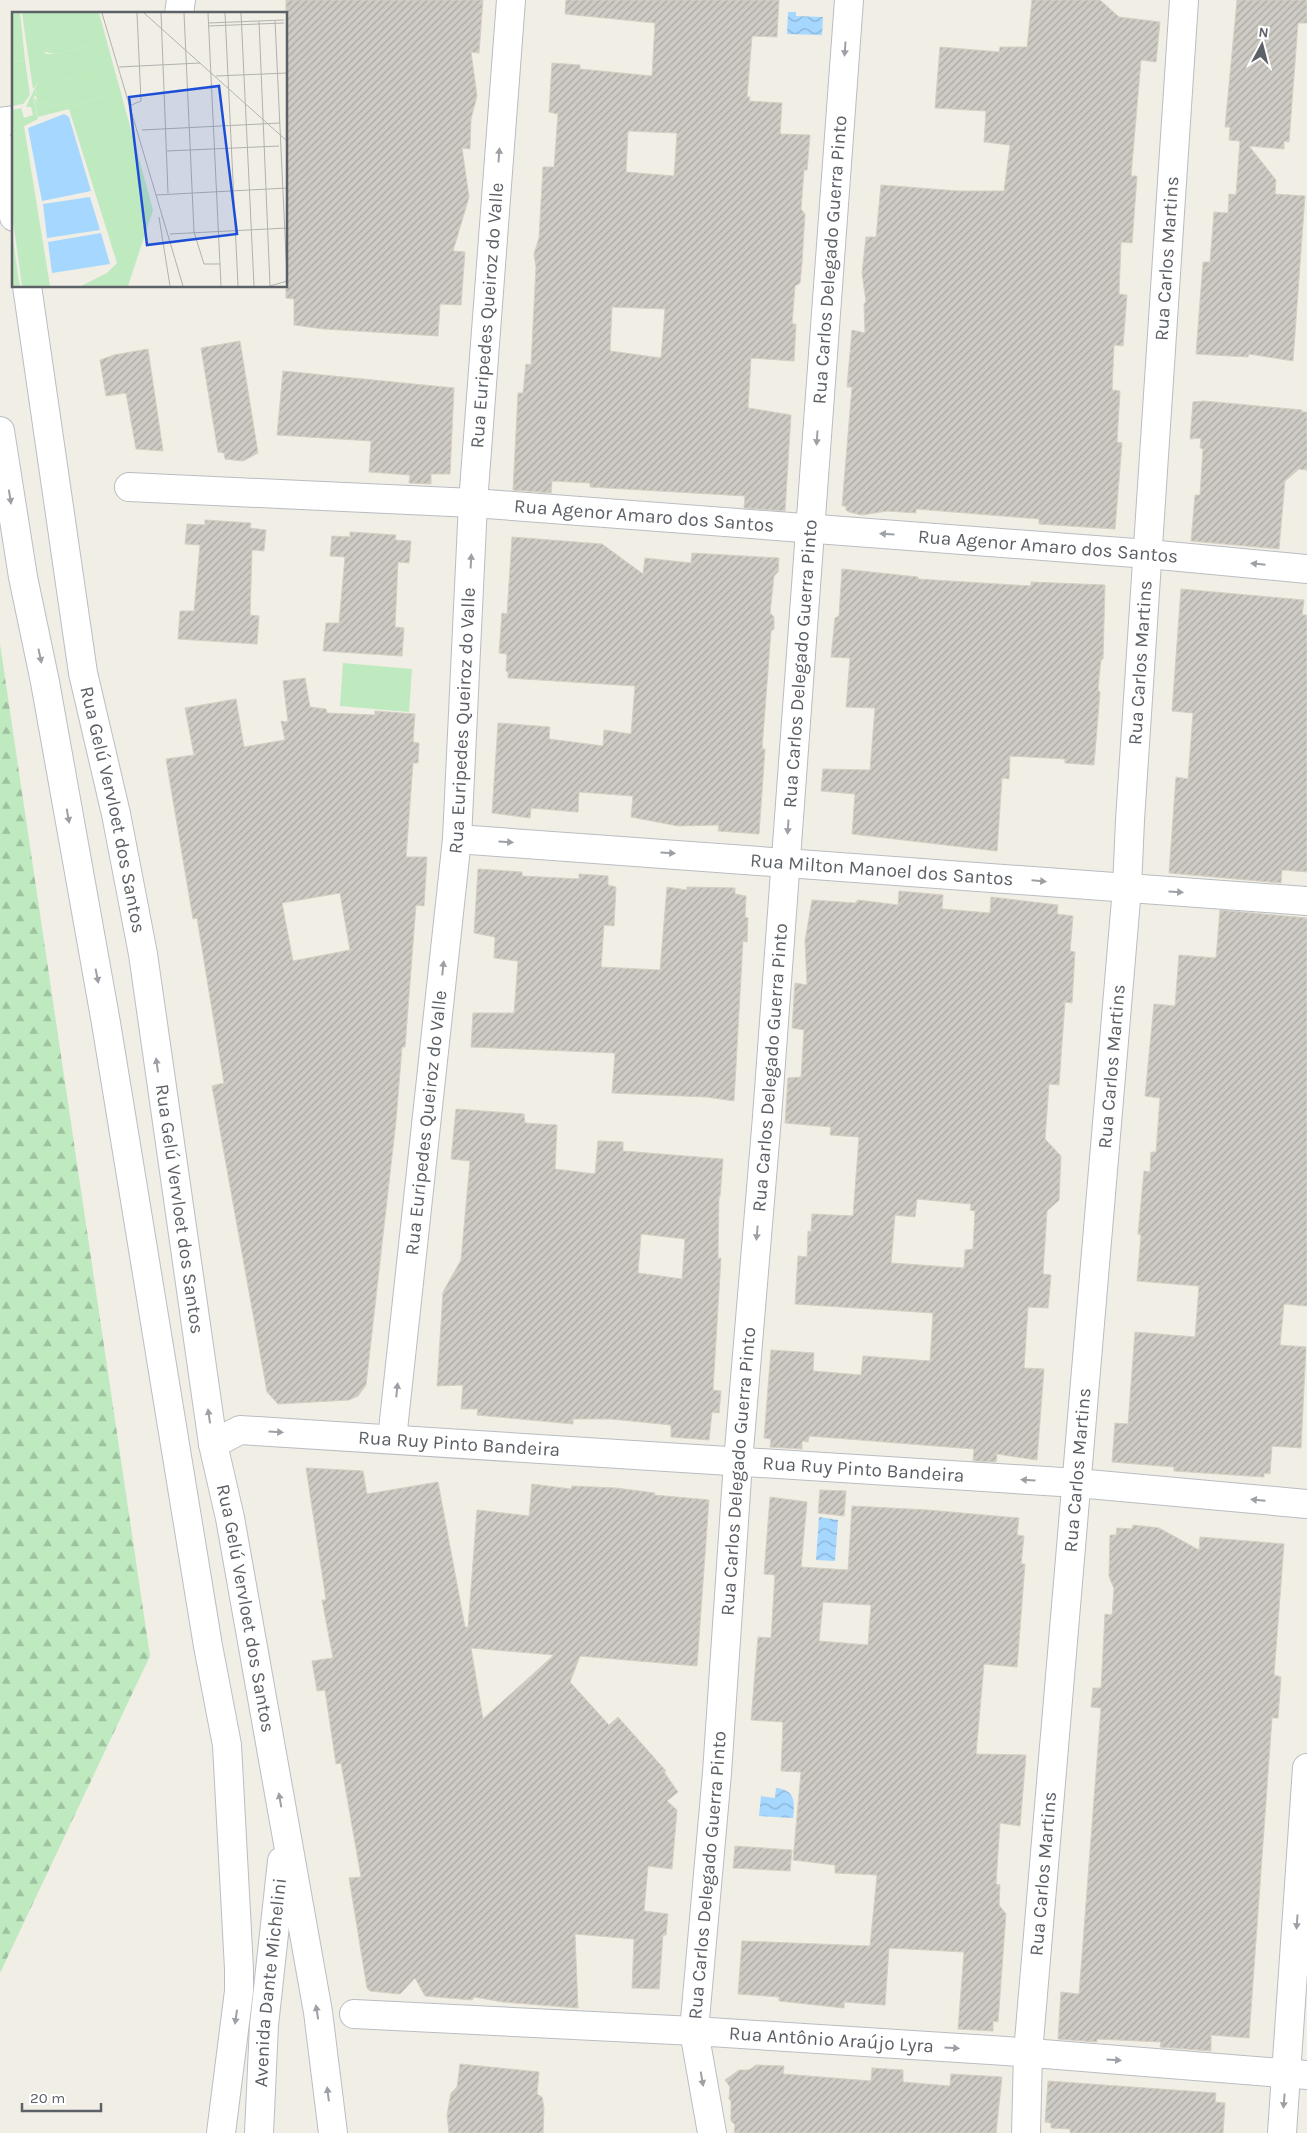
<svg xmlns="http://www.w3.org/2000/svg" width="1307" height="2133" viewBox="0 0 1307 2133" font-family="Karla,sans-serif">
	<defs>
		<pattern id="forest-firs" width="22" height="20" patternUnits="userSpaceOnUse" patternTransform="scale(1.25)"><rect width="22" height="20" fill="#bfeabf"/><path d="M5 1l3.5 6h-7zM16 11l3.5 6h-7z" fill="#9ec19f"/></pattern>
		<pattern id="water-waves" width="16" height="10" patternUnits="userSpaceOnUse" patternTransform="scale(1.25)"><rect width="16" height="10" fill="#a6d7ff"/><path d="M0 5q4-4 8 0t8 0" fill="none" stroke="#8ab2d2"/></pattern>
		<pattern id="building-hatch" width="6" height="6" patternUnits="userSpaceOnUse" patternTransform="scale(1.25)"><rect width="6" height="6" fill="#cecbc4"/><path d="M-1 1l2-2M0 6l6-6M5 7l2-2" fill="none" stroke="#aaa8a3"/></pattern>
	</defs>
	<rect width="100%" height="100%" fill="#f0eee5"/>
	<path fill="#bfeabf" d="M343 663 412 669 409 712 340 706Z"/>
	<path fill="url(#forest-firs)" d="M0 644 150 1656 0 1973Z"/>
	<g fill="url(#water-waves)">
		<path d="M788 12H796V16L823 17 822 35 787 34Z"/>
		<path d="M819 1517 838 1520 835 1561 816 1560Z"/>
		<path d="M776 1788C795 1790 795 1801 793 1818L759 1816 761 1796 775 1798Z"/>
	</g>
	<g fill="url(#building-hatch)" stroke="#d6d0c2" fill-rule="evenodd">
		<path d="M286 0H483L479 53 471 52 477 96 471 119 470 149 462 148 469 197 453 251 465 252 461 305 440 304 438 336 324 329 294 325V299L286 298Z"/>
		<path d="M566 0H779L777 37 752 36 747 97H750L749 101 782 103 780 134 810 135 807 170H804L801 209 805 214 802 263 800 283 795 286 792 324H796L794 361 751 358 748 408 791 415 785 511 744 508 745 496 590 487V483L552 481 551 493 513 490 518 393H523L526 364 531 365 536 267 534 254 539 238 543 167H554L558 114 549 112 552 63 580 65V69L652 76 655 23 565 14ZM628 131 677 133 674 176 626 172ZM612 307 665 309 661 358 610 351Z"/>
		<path d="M1032 0H1100L1119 17 1160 22 1156 62 1141 60 1131 176H1137L1132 243 1121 242 1119 294 1127 295 1123 346 1114 345 1112 390 1120 391 1117 442 1122 443 1115 529 1039 524V519L916 509V513L887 511 862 515 849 512 846 510V506H842L852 387H847L852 330 865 333 864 304 866 302 862 273 866 237H876L881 185 958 191H1004L1010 145 984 142 986 111 935 108 940 47 999 52 1000 47H1027Z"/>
		<path d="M1237 0H1307V23H1298L1289 142 1284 141V149L1249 146 1276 180 1275 194 1305 196 1293 361 1249 354 1248 357 1196 354 1203 262H1210L1214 212 1228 213 1229 194 1236 195 1240 141 1229 140 1230 127H1225Z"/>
		<path d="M240 341 258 453 243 461 225 459 224 453 218 452 201 348Z"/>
		<path d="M148 349 163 451 136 449 126 393 106 396 100 360 114 355Z"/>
		<path d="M283 371 454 388 450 474H431V484L409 483 410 475 369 472 371 441 277 435Z"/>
		<path d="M1204 401 1302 410V412H1307V470L1299 469 1285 481 1279 549 1191 541 1195 495H1200L1203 449 1200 448 1201 438 1190 439 1193 402Z"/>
		<path d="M205 520 251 523 250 528 266 530 264 551 252 550 250 615 259 616 257 644 178 639 180 611H194L200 545 185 544 187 524 205 525Z"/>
		<path d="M350 532 396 535 395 540 411 541 409 563 398 562 395 627 404 628 402 656 323 651 326 623H339L345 557 330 556 332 536 350 537Z"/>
		<path d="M512 537 602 544 643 574 645 558 691 563 692 553 779 558 778 572 774 576 770 613 774 617V629L771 631 762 749H765L759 834 718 831 719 825 678 826 631 817 633 796 579 792 578 812 531 808 530 818 492 813 498 723 550 727 549 739 603 746 604 730 631 734 635 686 508 678V672L506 671 507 654 499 653 502 613 507 614Z"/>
		<path d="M842 569 918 577V579L1031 586V582L1105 585 1103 659 1101 660 1099 678 1098 690 1100 692 1094 765 1065 763V759L1010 756 1009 779 1002 778 997 851 852 834 855 794 821 791 823 769 870 770 875 708 846 707 850 658 831 657 835 618 839 616Z"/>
		<path d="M1181 589 1304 600 1302 615H1307V872L1282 870 1281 883 1169 873 1176 777 1188 779 1193 713 1172 711Z"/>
		<path d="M305 678 310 707 326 709 327 713 375 715V711L415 714 413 742 419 743 418 763H413L406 857H427L424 906 416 905 405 1047H402L396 1121 366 1385 358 1396 349 1400 278 1404 267 1392 212 1086 224 1083 197 918 193 919 166 759 194 755 185 708 236 699 244 747 285 740 281 721 288 722 283 681ZM340 893 350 950 293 961 282 903Z"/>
		<path d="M478 869 522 872V876L579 879V874L608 876V885L616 887 614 926 604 925 601 967 660 970 667 887 687 890V887L735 888V894L746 896 745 917 748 918 747 942 743 941 734 1101 706 1097 612 1093 615 1053 471 1047 473 1013H514L518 961 494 958 495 937 474 933Z"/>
		<path d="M899 891 943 895 942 909 990 913 991 897 1058 905 1057 914 1073 916 1070 951 1075 952 1072 1003 1065 1002 1059 1085 1049 1084 1045 1139 1061 1156 1059 1200 1047 1211 1043 1274 1051 1275 1048 1308 1028 1307 1024 1368 1044 1369 1037 1460 997 1454 996 1462 973 1461 974 1449 809 1436 808 1442 802 1441V1449L770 1447 771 1439 764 1438 771 1350 814 1353 813 1371 861 1375 863 1356 930 1361 933 1313 795 1304 798 1256 807 1257 808 1231 811 1232 812 1214 853 1216 859 1137 830 1135 831 1127 785 1123 788 1078 801 1077 804 1030 792 1028 795 983 807 985 805 941 812 900 855 903 858 900 898 905ZM917 1199 971 1204 970 1210 975 1211 973 1249 965 1250 964 1268 891 1263 895 1215 915 1217Z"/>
		<path d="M1220 910 1307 918V1306L1284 1304 1280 1345 1306 1347 1301 1448 1272 1446 1270 1474 1264 1473V1477L1174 1471V1467L1112 1462 1115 1423 1128 1424 1135 1332 1195 1337 1199 1286 1137 1281 1141 1235 1138 1234 1144 1171 1150 1172 1151 1152H1156L1160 1098 1145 1096 1154 1004 1175 1006 1179 955 1216 958Z"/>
		<path d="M456 1109 524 1114 525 1123 557 1125 555 1169 595 1174 598 1141 623 1142V1151L723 1159 720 1196H719L718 1259 721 1258 713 1390 721 1391 719 1413 712 1412 709 1440 671 1437V1425L611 1419H573V1424L477 1415 478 1409H461L463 1385 437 1386 443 1292 461 1260 470 1161 451 1159ZM641 1234 685 1239 682 1279 638 1273Z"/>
		<path d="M306 1468 363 1471 367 1494 438 1482 465 1627H468L477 1510 529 1516 532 1484 571 1489 572 1486 616 1488 655 1493 654 1495 709 1500 697 1666 580 1656 570 1682 609 1725 618 1717 666 1771 664 1772 678 1792 667 1801 677 1810 672 1869 648 1866 644 1911 668 1914 666 1935H663L659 1989 632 1988 634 1939 575 1934 578 2008 503 2002 474 1997 472 2000 425 1996 415 1978 400 1994 370 1991 367 1988 349 1878 361 1877 341 1763 336 1764 325 1690 317 1691 312 1661 333 1658 322 1600H326ZM471 1648 554 1655 483 1719Z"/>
		<path d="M820 1490 846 1491 844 1516 818 1513Z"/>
		<path d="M770 1497 807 1502 801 1567 848 1570 852 1506 928 1510 1019 1518 1017 1535 1024 1536 1021 1564H1025L1017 1667 984 1664 976 1754 1026 1755 1020 1826 1000 1823 996 1884 1000 1885 999 1905 1006 1914 998 2022 993 2021V2031L958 2029 964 1952 889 1948 885 2005 844 2002V2008L779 2001V1997L738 1994 742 1941 870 1946 877 1875 835 1873V1865L793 1860 801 1772 781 1771 783 1722 751 1720 758 1637 771 1638 775 1575 764 1574ZM823 1602 871 1605 868 1645 819 1641Z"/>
		<path d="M1133 1525 1159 1528 1199 1550 1200 1537 1284 1544 1274 1675 1281 1677 1278 1718H1272L1249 2038 1211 2035V2051L1160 2047 1161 2042 1097 2039V2042L1058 2039 1061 1992 1079 1994 1101 1708 1091 1707 1093 1688H1101L1105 1614 1112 1615 1114 1589 1109 1576 1110 1535H1116L1117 1528 1132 1529Z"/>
		<path d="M735 1846 792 1850 790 1871 733 1868Z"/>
		<path d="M460 2064 539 2072 537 2094 542 2097 544 2108 543 2133H449L447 2115 451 2093 457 2087Z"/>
		<path d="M756 2065 784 2066 783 2074 871 2081 872 2068 903 2070V2082L950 2086 951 2074 1002 2077 996 2133H734L735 2125 731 2121V2101L729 2099 730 2087 725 2080 739 2070H749Z"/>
		<path d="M1048 2081 1216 2093 1215 2102 1225 2103 1223 2133H1070V2129L1051 2128V2123L1045 2122Z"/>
	</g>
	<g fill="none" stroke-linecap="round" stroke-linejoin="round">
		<g stroke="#b9bdc2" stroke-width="30">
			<g id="street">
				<path d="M179 14 181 0"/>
				<path d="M0 122 14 120"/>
				<path id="s1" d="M129 487 473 503 1148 554 1307 569"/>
				<path id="s2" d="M457 839 1307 901"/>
				<path id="s3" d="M392 1439 457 839 473 503 511 0"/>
				<path id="s4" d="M213 1444 240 1430 1077 1483 1307 1504"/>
				<path id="s5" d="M354 2014 694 2031 1006 2051 1307 2075"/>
				<path id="s6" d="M712 2133 694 2031 717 1773 738 1462 767 1117 849 0"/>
				<path id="s7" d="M1026 2133 1028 2053 1127 888 1130 820 1184 0"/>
				<path d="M1282 2133 1307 1768"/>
			</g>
		</g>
		<g stroke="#babec4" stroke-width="30">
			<g id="secondary">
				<path d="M0 145 14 217"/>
				<path id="s8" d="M27 286 83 673 116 814 143 954 213 1444 230 1518 318 2012 333 2133"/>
				<path d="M0 431 23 577 45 682 106 1023 208 1646 227 1745 239 1969V1991L221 2133"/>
				<path id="s9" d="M259 2133 264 2025 282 1861"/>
			</g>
		</g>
		<use href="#street" stroke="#fff" stroke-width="28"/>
		<use href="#secondary" stroke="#fff" stroke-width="28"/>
	</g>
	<defs><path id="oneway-solid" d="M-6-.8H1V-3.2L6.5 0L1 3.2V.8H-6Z" transform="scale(1.25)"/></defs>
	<g fill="#9da0a4">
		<use href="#oneway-solid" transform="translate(845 49) rotate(94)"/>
		<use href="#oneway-solid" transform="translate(499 155) rotate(-86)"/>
		<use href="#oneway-solid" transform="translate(817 438) rotate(94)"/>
		<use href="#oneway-solid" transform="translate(10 497) rotate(81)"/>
		<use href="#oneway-solid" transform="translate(887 534) rotate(-176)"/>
		<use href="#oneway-solid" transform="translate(471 561) rotate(-87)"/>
		<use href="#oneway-solid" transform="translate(1258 564) rotate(-174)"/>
		<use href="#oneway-solid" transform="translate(40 656) rotate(78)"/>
		<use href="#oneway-solid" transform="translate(68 816) rotate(80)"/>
		<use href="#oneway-solid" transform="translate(788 827) rotate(94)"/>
		<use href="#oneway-solid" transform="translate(506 842) rotate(4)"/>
		<use href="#oneway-solid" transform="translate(668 853) rotate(4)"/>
		<use href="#oneway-solid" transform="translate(1039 881) rotate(5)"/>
		<use href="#oneway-solid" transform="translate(1176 892) rotate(4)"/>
		<use href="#oneway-solid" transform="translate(443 968) rotate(-84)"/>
		<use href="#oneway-solid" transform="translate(97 976) rotate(79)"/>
		<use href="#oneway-solid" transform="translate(157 1065) rotate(-98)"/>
		<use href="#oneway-solid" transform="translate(757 1233) rotate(95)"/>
		<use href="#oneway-solid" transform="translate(397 1390) rotate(-84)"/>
		<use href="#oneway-solid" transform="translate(209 1416) rotate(-98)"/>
		<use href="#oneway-solid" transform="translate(276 1432) rotate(3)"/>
		<use href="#oneway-solid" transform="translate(1028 1480) rotate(-176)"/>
		<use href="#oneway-solid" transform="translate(1258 1500) rotate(-175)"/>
		<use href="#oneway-solid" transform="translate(280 1800) rotate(-100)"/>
		<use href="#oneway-solid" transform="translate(1297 1922) rotate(94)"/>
		<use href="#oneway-solid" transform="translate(317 2012) rotate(-99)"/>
		<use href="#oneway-solid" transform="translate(236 2017) rotate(98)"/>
		<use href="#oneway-solid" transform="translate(952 2048) rotate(4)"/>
		<use href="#oneway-solid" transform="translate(1114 2060) rotate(4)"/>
		<use href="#oneway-solid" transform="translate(702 2079) rotate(80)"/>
		<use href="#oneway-solid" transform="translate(328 2094) rotate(-97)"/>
		<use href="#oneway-solid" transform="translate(1284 2101) rotate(95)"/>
	</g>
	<g text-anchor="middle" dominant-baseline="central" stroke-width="4" stroke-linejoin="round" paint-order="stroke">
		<g font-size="19" fill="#5c6167" stroke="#fff">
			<text stroke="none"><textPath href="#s7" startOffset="1880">Rua Carlos Martins</textPath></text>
			<text stroke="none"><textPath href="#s6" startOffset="1880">Rua Carlos Delegado Guerra Pinto</textPath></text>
			<text stroke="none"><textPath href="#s3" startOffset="1128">Rua Euripedes Queiroz do Valle</textPath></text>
			<text stroke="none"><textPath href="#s1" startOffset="516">Rua Agenor Amaro dos Santos</textPath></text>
			<text stroke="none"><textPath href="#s1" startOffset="921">Rua Agenor Amaro dos Santos</textPath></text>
			<text stroke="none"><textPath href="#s6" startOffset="1475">Rua Carlos Delegado Guerra Pinto</textPath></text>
			<text stroke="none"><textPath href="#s7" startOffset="1475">Rua Carlos Martins</textPath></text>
			<text stroke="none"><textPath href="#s3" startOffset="722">Rua Euripedes Queiroz do Valle</textPath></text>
			<text stroke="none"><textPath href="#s8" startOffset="531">Rua Gelú Vervloet dos Santos</textPath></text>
			<text stroke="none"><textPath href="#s2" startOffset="426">Rua Milton Manoel dos Santos</textPath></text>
			<text stroke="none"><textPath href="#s6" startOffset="1070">Rua Carlos Delegado Guerra Pinto</textPath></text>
			<text stroke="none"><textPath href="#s7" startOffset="1070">Rua Carlos Martins</textPath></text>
			<text stroke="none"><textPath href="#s3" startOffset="318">Rua Euripedes Queiroz do Valle</textPath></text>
			<text stroke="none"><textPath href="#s8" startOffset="936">Rua Gelú Vervloet dos Santos</textPath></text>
			<text stroke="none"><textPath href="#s4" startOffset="250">Rua Ruy Pinto Bandeira</textPath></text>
			<text stroke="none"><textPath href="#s4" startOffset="655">Rua Ruy Pinto Bandeira</textPath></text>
			<text stroke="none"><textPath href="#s6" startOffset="665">Rua Carlos Delegado Guerra Pinto</textPath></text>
			<text stroke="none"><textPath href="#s7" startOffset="665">Rua Carlos Martins</textPath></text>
			<text stroke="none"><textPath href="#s8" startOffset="1341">Rua Gelú Vervloet dos Santos</textPath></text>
			<text stroke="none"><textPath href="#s7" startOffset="260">Rua Carlos Martins</textPath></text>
			<text stroke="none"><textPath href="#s6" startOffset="260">Rua Carlos Delegado Guerra Pinto</textPath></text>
			<text stroke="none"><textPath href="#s9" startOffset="151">Avenida Dante Michelini</textPath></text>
			<text stroke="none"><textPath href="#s5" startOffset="478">Rua Antônio Araújo Lyra</textPath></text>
		</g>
	</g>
	<g transform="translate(12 12)">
		<rect width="275" height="275" fill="#f0eee5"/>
		<path d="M13 48 18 83 11 92 0 94V50ZM23 76 24 84 21 85 26 107 12 114 38 274H10L0 201V98L9 96 12 106 21 103 19 95H14ZM0 220 6 263 8 274H0Z" fill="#bfeabf"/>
		<path d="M0 1H8L13 48 0 50ZM10 1H87L141 198 116 274H69L95 261 105 251 57 97 26 105 21 84 25 90 42 94 46 69 85 57V41L79 34 43 42 33 40 32 68 26 70 21 77ZM52 72 92 84 64 93 58 89Z" fill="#bfeabf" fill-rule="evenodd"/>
		<path d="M84 28 86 57 46 69 52 90 42 94 25 90 23 76 26 70 31 68 25 67 22 61V42H43L79 34ZM88 62 93 64 96 72 92 84 64 93 58 89 52 72Z" fill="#bfeabf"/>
		<path d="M52 102 57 105 79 179 30 189 16 116ZM78 185 88 218 35 226 31 192ZM89 221 98 252 40 261 36 230Z" fill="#a6d7ff"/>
		<path fill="none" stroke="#b1b2af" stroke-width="1" d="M90 1 171 274M132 1 275 129M149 1 156 181M172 1 182 220 192 252H208M196 1 209 274M213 1 226 274M229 1 242 274M263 8 275 266M247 9 258 274M196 11 272 8M196 14 272 11M107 55 188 51M204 64 275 61M117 94 129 89 125 1M130 118 268 111M155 139 267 134M144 183 275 176M147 205 158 274M158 222 275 216M258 274 275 269"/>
		<path fill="#1d4ed8" fill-opacity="0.15" stroke="#1d4ed8" stroke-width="2.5" d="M207 74 225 222 135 233 117 85Z"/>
		<rect width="275" height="275" fill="none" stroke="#5c6167" stroke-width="2.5"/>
	</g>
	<g transform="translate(1262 45) rotate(7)" stroke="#ffffff" stroke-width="4" paint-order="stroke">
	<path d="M0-4L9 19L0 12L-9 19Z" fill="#5c6167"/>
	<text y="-8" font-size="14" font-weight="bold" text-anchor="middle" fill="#5c6167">N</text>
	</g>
	<path d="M22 2103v8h79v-8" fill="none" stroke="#5c6167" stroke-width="2.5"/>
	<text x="30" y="2103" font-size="15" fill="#5c6167" stroke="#ffffff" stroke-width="4" paint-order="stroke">20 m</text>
</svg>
